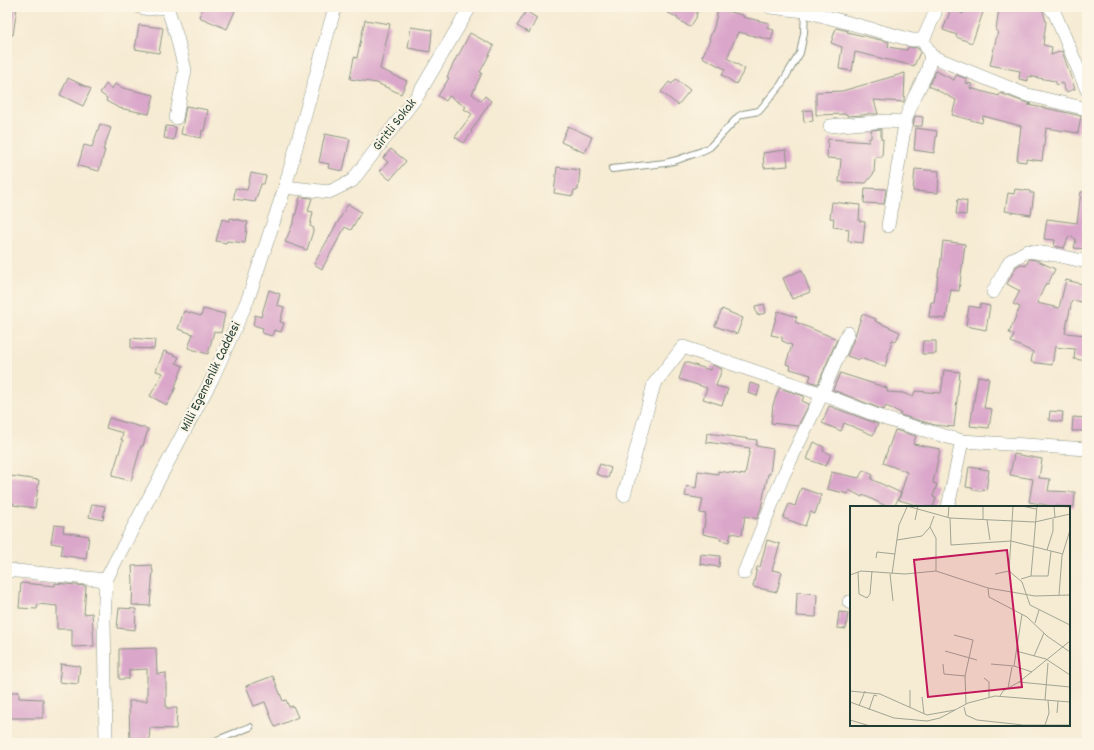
<svg xmlns="http://www.w3.org/2000/svg" width="1094" height="750" viewBox="0 0 1094 750" font-family="Dekko,sans-serif">
	<rect width="100%" height="100%" fill="#fcf5e5"/>
	<filter id="ink" filterUnits="userSpaceOnUse"><feTurbulence type="fractalNoise" baseFrequency=".025" numOctaves="2"/><feDisplacementMap in="SourceGraphic" scale="8" xChannelSelector="R" yChannelSelector="G"/><feConvolveMatrix kernelMatrix="1 2 1 2 8 2 1 2 1" color-interpolation-filters="sRGB"/></filter>
	<filter id="wash" filterUnits="userSpaceOnUse"><feTurbulence type="fractalNoise" baseFrequency=".012" numOctaves="4" result="noise"/><feDisplacementMap in="SourceGraphic" scale="16" xChannelSelector="R" yChannelSelector="G"/><feGaussianBlur stdDeviation="0.9" result="paint"/><feColorMatrix in="noise" values="0 0 0 0 0 0 0 0 0 0 0 0 0 0 0 0 0 1.4 0 .05"/><feComposite in="paint" operator="in"/></filter>
	<g filter="url(#wash)">
		<rect width="100%" height="100%" fill="#f6ebd3"/>
		<g id="blocks">
			<g fill="#daa6ca">
				<path d="M7 7H17L13 35 7 34Z"/>
				<path d="M203 7H226L235 11 227 29 199 17Z"/>
				<path d="M657 7H698L696 18 690 27 677 19 678 18Z"/>
				<path d="M965 7H985L972 43 956 37 957 35 943 30 951 9 963 14Z"/>
				<path d="M999 7H1042L1046 22 1043 45 1052 47 1051 55 1062 51 1075 89 1066 92 1062 83 1057 85 1055 81 1028 76V81L1019 79 1020 71 990 65 998 31H996Z"/>
				<path d="M718 9 743 15V17L769 23 767 28 774 30 771 40 738 32 727 58 745 69 736 84 722 75 725 69 702 57 710 40 709 39 714 27Z"/>
				<path d="M526 11 537 18 529 33 517 26Z"/>
				<path d="M365 20 390 24 380 69 407 81 401 94 377 83 350 79 354 57 357 58Z"/>
				<path d="M139 25 163 28 159 53 135 49Z"/>
				<path d="M411 27 432 30 430 52 408 48Z"/>
				<path d="M836 28 848 31 847 32 889 42 888 47 907 50 908 47 918 48 920 52 914 66 855 52 852 71 839 69 842 47 831 43Z"/>
				<path d="M470 33 494 46 480 72 482 73 472 94 481 101 485 96 491 101 471 131 472 132 464 143 455 137 472 114 464 109 466 107 449 96 446 101 438 96 449 78 447 77 457 56H458Z"/>
				<path d="M936 71 954 80 956 75 967 79 966 83 972 84 970 88 999 96 1000 93 1021 101 1032 104 1028 105 1055 110 1081 116 1078 133 1046 128 1042 161 1026 159V162L1017 161 1021 126 983 116 982 123 952 115 956 100 929 86Z"/>
				<path d="M905 73 904 102 874 100 878 114H871V113L863 115 847 116V114L816 115V92L842 91Z"/>
				<path d="M68 78 91 89 83 106 60 95Z"/>
				<path d="M676 79 690 90 678 105 661 92 669 82 672 84Z"/>
				<path d="M106 84 112 89 115 84 123 88 154 95 149 114 119 108 106 101 107 98 100 93Z"/>
				<path d="M186 106 208 110 204 131 202 130 201 138 181 134Z"/>
				<path d="M812 110 813 121 804 122 803 111Z"/>
				<path d="M915 116 923 117 922 126H913Z"/>
				<path d="M100 124 111 128 103 150H105L99 171 78 166 84 145 92 147Z"/>
				<path d="M166 126 176 127 174 140 164 138Z"/>
				<path d="M568 126 592 137 585 153 561 142Z"/>
				<path d="M916 128 937 131 934 153 914 150Z"/>
				<path d="M881 129V139H883L882 157H875L874 173 866 183 839 182 841 159 827 158 828 139 869 142V138H871V130Z"/>
				<path d="M325 134 350 139 343 171 328 168 329 164 319 162Z"/>
				<path d="M391 149 406 161 390 180 380 171 388 162 383 158Z"/>
				<path d="M786 150 788 166 764 168 763 153Z"/>
				<path d="M557 167 580 170 578 190H574L573 196 554 193Z"/>
				<path d="M915 169 939 171 938 193 913 191Z"/>
				<path d="M251 173 266 176 264 184H261L255 202 234 199 235 188 247 190Z"/>
				<path d="M865 188 886 189 884 204 864 203Z"/>
				<path d="M1015 189 1030 191V193H1034L1031 215 1005 211 1008 193 1014 194Z"/>
				<path d="M1081 192H1087V249L1074 248 1076 239 1069 236 1064 248 1054 246 1055 240 1044 239 1047 219 1077 223Z"/>
				<path d="M300 197 312 198 308 211 313 212 310 226 314 228 307 250 285 242 294 221Z"/>
				<path d="M958 199 967 201 966 215 956 214Z"/>
				<path d="M832 202 860 205 859 221 865 222 863 243 848 241 849 229 833 227 834 219 830 218Z"/>
				<path d="M348 204 361 212 351 230 345 227 322 269 314 264Z"/>
				<path d="M230 218 248 222 246 228H247L245 243 227 241 226 243 216 241 222 219 230 221Z"/>
				<path d="M943 241 965 244 959 291 951 290 946 319 929 317 931 302H934L939 268H940Z"/>
				<path d="M1029 259 1036 260 1055 269 1048 284 1046 283 1037 303 1059 308 1066 280 1086 285 1082 302 1072 300 1065 333 1087 335V361L1074 359 1075 349 1055 347 1052 365 1031 362 1033 352 1011 342 1014 335 1009 333 1020 307 1013 304 1020 291 1007 284 1016 267 1021 264 1026 266Z"/>
				<path d="M802 270 810 292 792 299 783 278Z"/>
				<path d="M269 290 280 294 277 305 284 307 280 322 284 323 281 332 274 330 272 336 262 333 263 328 253 325 255 315 261 317Z"/>
				<path d="M764 304 766 313 757 315 755 306Z"/>
				<path d="M980 304 990 306 986 330 966 326 969 306 980 308Z"/>
				<path d="M203 309 225 314 221 333 214 331 208 354 188 348 193 334 178 329 184 311 201 316Z"/>
				<path d="M722 309 743 318 737 334 715 326Z"/>
				<path d="M778 311 797 317 795 322 837 339 818 384 809 381 811 375 790 369 791 366 786 364 792 345 782 341V337L771 335Z"/>
				<path d="M862 314 876 319 875 321 900 332 896 341 892 340 885 367 860 358 859 360 847 356 855 336Z"/>
				<path d="M131 338 155 340 154 349 131 348Z"/>
				<path d="M923 341H936V354H922Z"/>
				<path d="M164 351 179 357 176 363 183 366 175 387H176L167 405 150 396 163 373 156 371Z"/>
				<path d="M685 362 710 370 712 365 722 369 716 386 728 389 722 405 703 399 707 388 679 379Z"/>
				<path d="M944 370 960 372 954 427 935 425 900 415 901 413 886 406 884 410 833 390 840 373 887 388V392L903 393 913 397 915 391 941 393Z"/>
				<path d="M978 376 989 378 984 408 992 409 989 428 970 426Z"/>
				<path d="M750 383 760 386 757 396 748 393Z"/>
				<path d="M779 388 804 396 802 401 809 404 798 426 771 423 773 405Z"/>
				<path d="M829 406 878 424 873 435 844 423 841 431 822 423Z"/>
				<path d="M1050 411 1063 412 1062 422 1049 420Z"/>
				<path d="M1073 417 1087 418V431H1072Z"/>
				<path d="M109 418 148 429 143 446H141L131 481 112 476 123 440H121L123 433 106 428Z"/>
				<path d="M895 430 916 436 913 444 940 449 933 483 937 484 933 497 936 498 933 507H923L899 500 907 472 883 463Z"/>
				<path d="M707 433 757 440 756 446 773 449 770 474H768L761 508 757 519 745 516 742 535 731 533 729 542 720 540 721 538 703 534 706 514 700 513 703 499 685 496 687 486 696 488 698 471 718 474V471L745 475 750 448 706 442Z"/>
				<path d="M814 442 824 447 823 451 831 454 826 466 807 459Z"/>
				<path d="M1014 454 1042 459 1039 478 1050 479 1048 491 1075 492 1074 507 1052 506 1029 502 1033 479 1010 475Z"/>
				<path d="M600 464 611 468 608 478 596 474Z"/>
				<path d="M969 467 989 470 986 490 983 489 982 491 972 489V488L966 487Z"/>
				<path d="M863 470 873 475 871 479 901 493 894 507H888L863 495 862 497 849 490 848 494 827 489 831 472 859 478Z"/>
				<path d="M11 476 39 480 35 508 13 505 14 503 7 502Z"/>
				<path d="M801 488 821 495 815 514 810 512 805 526 783 518 789 504 795 506Z"/>
				<path d="M92 504 105 506 103 520 89 517Z"/>
				<path d="M54 525 64 526 63 532 89 536 86 559 61 555 63 545 51 543Z"/>
				<path d="M767 540 780 544 772 570 782 572 777 592 753 587 757 567H760Z"/>
				<path d="M701 554 720 556 719 567 700 564Z"/>
				<path d="M152 565V570H153L150 606 132 605 133 581 132 566Z"/>
				<path d="M21 583 55 586V583L86 586 84 614 92 613 94 646 72 647V629H57V606L38 604 37 609 19 608Z"/>
				<path d="M797 592 817 594 816 617 796 616Z"/>
				<path d="M119 608 136 609 135 630 117 628Z"/>
				<path d="M839 612 848 613 846 629 837 628Z"/>
				<path d="M156 648 157 674 166 673V708H177L176 729 150 728 149 743H130L129 701H147V669L129 670V679H119V649Z"/>
				<path d="M61 664 80 666 78 684 59 682Z"/>
				<path d="M273 676 283 701 286 700 289 707 293 706 298 717 275 727 265 702 254 706 246 686Z"/>
				<path d="M9 692H19V698L43 699V718H9Z"/>
			</g>
		</g>
	</g>
	<g filter="url(#ink)">
		<use href="#blocks" fill-opacity="0" stroke="#8a9484" stroke-width="1"/>
		<g fill="none" stroke-linecap="round" stroke-linejoin="round">
			<g stroke="#8a9484" stroke-width="8">
				<g id="lane">
					<path d="M612 169 665 163 677 160 702 151 710 147 739 116 743 114 759 111 780 86 800 53 804 33 805 11"/>
					<path d="M210 743 250 727"/>
				</g>
			</g>
			<g stroke="#8a9484" stroke-width="14">
				<g id="street">
					<path d="M140 7 148 9 166 7"/>
					<path d="M167 7 177 37 185 70 176 118"/>
					<path d="M770 7 805 11 912 40H923"/>
					<path d="M1050 7 1055 14 1087 90"/>
					<path d="M923 40 935 13 936 7"/>
					<path d="M931 56 1024 94 1087 109"/>
					<path d="M830 126 886 121 905 122"/>
					<path d="M285 187 329 192 352 181 418 95 470 7"/>
					<path d="M888 226 906 118 914 98 927 72 931 56 923 40"/>
					<path d="M993 292 1010 261 1027 251 1056 255 1087 262"/>
					<path d="M624 495 654 384 683 347 822 394 886 419 962 441 1087 449"/>
					<path d="M948 507 962 441"/>
					<path d="M7 570 106 580"/>
					<path d="M744 573 783 476 822 394 848 333"/>
					<path d="M849 602 851 603"/>
					<path d="M106 743 104 620 106 580 116 560 212 379 248 299 285 187 335 7"/>
				</g>
			</g>
			<use href="#lane" stroke="#fff" stroke-width="6"/>
			<use href="#street" stroke="#fff" stroke-width="13"/>
		</g>
	</g>
	<g text-anchor="middle" dominant-baseline="central" stroke-width="4" stroke-linejoin="round" paint-order="stroke">
		<g font-size="14" fill="#1f3d34" stroke="#fcf5e5">
			<text transform="translate(395 125) rotate(-52)">Giritli Sokak</text>
			<text transform="translate(211 377) rotate(-64)">Milli Egemenlik Caddesi</text>
		</g>
	</g>
	<g transform="translate(850 506)">
		<rect width="220" height="220" fill="#f6ebd3"/>
		<path fill="none" stroke="#a0a593" stroke-width="1" d="M57 0 100 12 185 16 220 8M163 0 159 65 172 76 180 99 220 119M172 0 186 3M204 0 205 12M206 0 220 1M98 12 99 0M100 12 101 39 161 35 213 48M133 13V0M65 14 68 0M137 14 140 34M80 21 86 32V65M47 34 72 30 80 21 84 10M197 44 203 25V13M26 52 27 46 45 48M8 66 9 88 17 92 20 88 22 65M40 68 43 95M42 68 49 19 57 1M145 68 159 65M0 69 11 65 55 68 86 65 138 82 185 90 220 89M181 70 187 0M171 73 181 70H198L201 45M138 82 139 91 177 111 197 130 220 146M209 89 212 50 220 24M185 117 189 104M104 129 123 134 115 170 116 198M95 145 127 154M166 145 196 153 220 169M184 150 194 127M93 158 94 168 115 170M141 158 164 160 182 166M164 160 172 108M134 172 139 176V192M169 176 220 181M158 182 162 161M0 185 30 188 77 209 105 204M150 190 153 185 169 176 220 135M72 191 74 208M195 194 198 157M0 196 44 212 77 215 90 212 118 197 145 190 220 196M9 200 15 185M60 201V184M114 201 116 209 127 214 173 219H220M19 204 24 189 27 190M207 207 208 195M0 214 20 220M195 219 199 207 198 194"/>
		<path fill="#c2185b" fill-opacity="0.15" stroke="#c2185b" stroke-width="2" d="M157 44 172 181 78 191 64 54Z"/>
		<rect width="220" height="220" fill="none" stroke="#1f3d34" stroke-width="2"/>
	</g>
	<rect width="1094" height="750" fill="none" stroke="#fcf5e5" stroke-width="24"/>
</svg>
